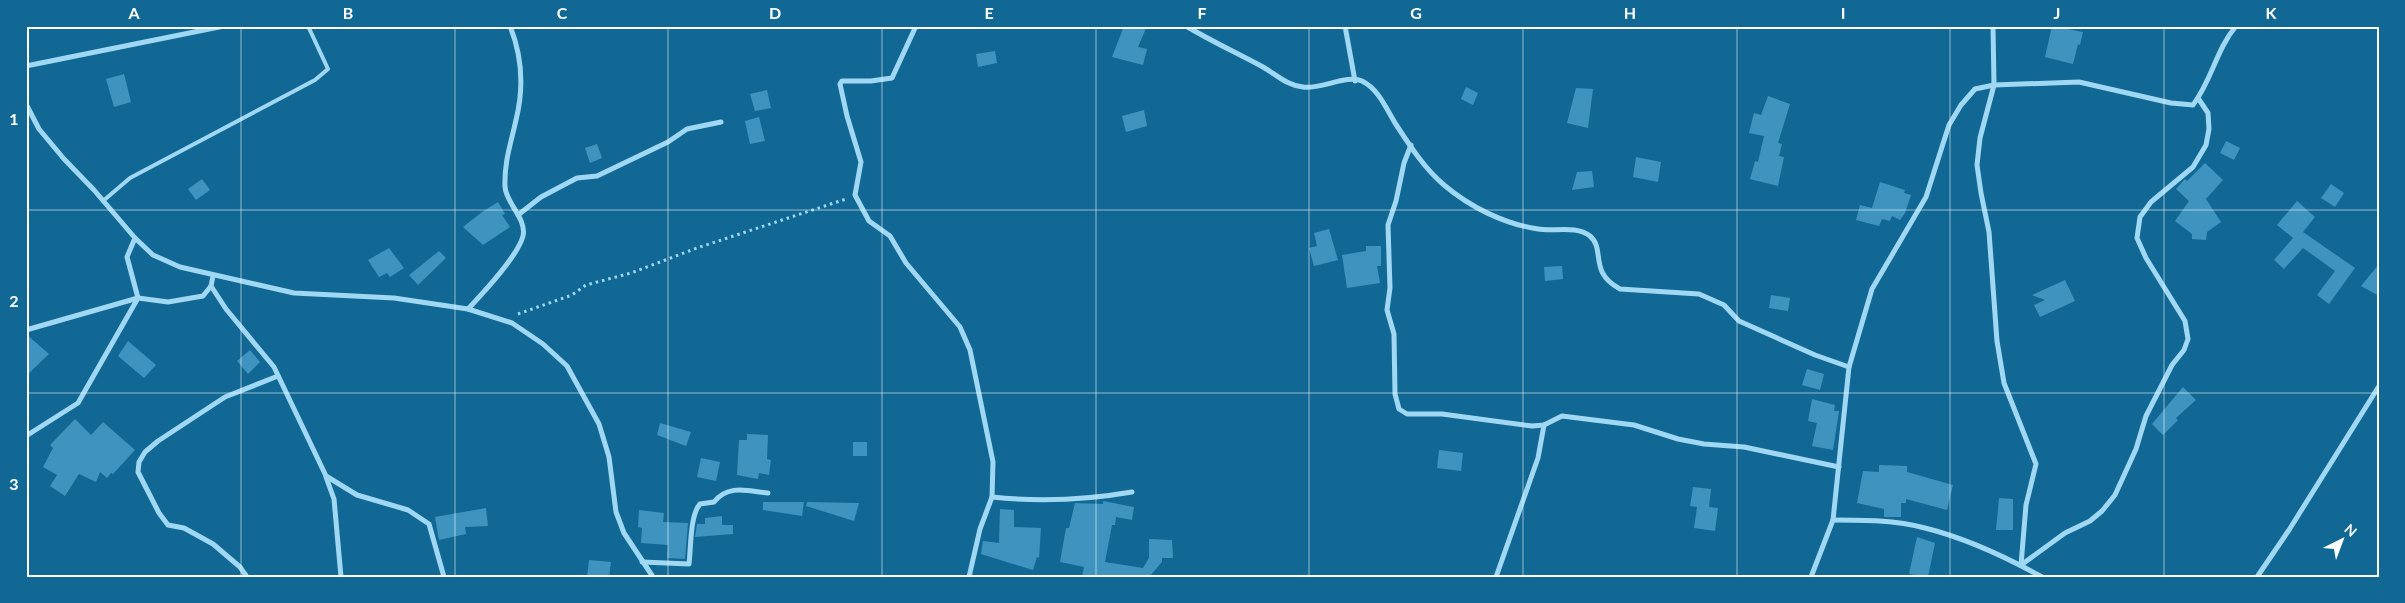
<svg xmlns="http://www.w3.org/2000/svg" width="2405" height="603" viewBox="0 0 2405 603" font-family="Lato,sans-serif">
	<rect width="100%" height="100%" fill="#126894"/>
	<g fill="#3e94be">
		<path d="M1124 26H1147L1138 47 1147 49 1143 65 1112 57Z"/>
		<path d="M2052 26 2083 32 2080 45 2078 44 2073 64 2045 57Z"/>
		<path d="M995 51 997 63 978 67 976 54Z"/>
		<path d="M124 74 131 102 114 107 106 79Z"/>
		<path d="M1466 87 1478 93 1473 105 1461 99Z"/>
		<path d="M1576 88 1593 89 1588 128 1567 123Z"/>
		<path d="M767 90 771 108 755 111 750 94Z"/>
		<path d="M1768 96 1790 104 1778 143 1782 144 1779 156 1784 157 1778 186 1750 179 1755 161 1758 162 1764 136 1749 133 1754 113 1761 115Z"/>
		<path d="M1144 110 1147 126 1126 132 1122 116Z"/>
		<path d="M759 117 765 141 750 144 745 121Z"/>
		<path d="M2226 141 2240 148 2234 160 2220 153Z"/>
		<path d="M597 144 602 158 590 163 585 148Z"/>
		<path d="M1636 157 1661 162 1658 182 1633 177Z"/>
		<path d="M2205 163 2223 180 2206 199 2221 222 2207 232 2206 240 2192 239V234L2175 221 2189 201 2176 189 2185 179 2187 181Z"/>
		<path d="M1592 171 1594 187 1572 190 1577 172Z"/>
		<path d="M202 179 210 190 196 200 188 189Z"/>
		<path d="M1880 182 1905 190 1904 193 1911 195 1905 213 1900 220 1892 216 1890 221 1882 219 1879 226 1856 220 1860 205 1872 208Z"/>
		<path d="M2331 184 2344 193 2335 207 2321 198Z"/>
		<path d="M2297 201 2315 217 2303 232 2355 268 2329 304 2317 295 2335 271 2303 248 2284 269 2274 260 2293 238 2277 225Z"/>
		<path d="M498 202 505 214 502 215 510 227 483 245 463 227 482 212Z"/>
		<path d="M1329 229 1338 260 1314 266 1309 248 1317 246 1314 233Z"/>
		<path d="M1366 246H1381V266H1377L1380 283 1347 288 1342 255 1366 251Z"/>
		<path d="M389 248 404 268 390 277 387 273 379 277 368 260Z"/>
		<path d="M439 251 446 258 418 285 409 275Z"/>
		<path d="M2379 264V296L2361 286Z"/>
		<path d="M1562 266 1563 279 1545 281 1544 267Z"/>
		<path d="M2065 280 2075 301 2040 317 2034 305 2045 300 2032 295Z"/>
		<path d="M1771 295 1790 298 1788 311 1769 308Z"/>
		<path d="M26 334 49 354 26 376Z"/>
		<path d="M128 341 156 365 144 378 118 356Z"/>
		<path d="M250 350 260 362 248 374 237 361Z"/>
		<path d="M1807 369 1824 374 1820 390 1802 385Z"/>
		<path d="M2183 387 2196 400 2176 418 2178 420 2163 435 2152 424Z"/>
		<path d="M1812 399 1835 405 1834 411H1839L1833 450 1812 446 1817 423 1808 421Z"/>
		<path d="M75 419 91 435 103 422 135 450 113 474 111 473 107 478 100 472 96 482 79 474 65 496 50 486 57 475 43 467 53 448 50 445Z"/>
		<path d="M660 423 691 432 686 446 657 435Z"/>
		<path d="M747 434 768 435 767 459 771 460 769 475 759 473 758 479 737 475 739 440H747Z"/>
		<rect x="853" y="442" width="14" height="14"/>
		<path d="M1439 450 1463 453 1461 471 1437 468Z"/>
		<path d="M701 458 720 462 716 481 697 477Z"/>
		<path d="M1879 465 1907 466V472L1953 485 1947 510 1906 499V503H1901V517H1884V509L1857 503 1863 471 1879 472Z"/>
		<path d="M1693 487 1711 489 1709 507 1718 508 1715 531 1694 528 1697 507 1690 506Z"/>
		<path d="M1999 498 2013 499V530H1996Z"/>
		<path d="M1103 501 1134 507 1132 520 1116 517 1115 525H1112L1105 562 1143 568 1149 558V539L1172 540 1173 558H1162V562L1149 577H1082L1084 567 1060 562 1066 528H1069L1075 503 1103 504Z"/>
		<path d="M763 502H804L802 516 763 510Z"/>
		<path d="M807 502 859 503 854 521 806 506Z"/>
		<path d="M486 508 488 526 465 527 466 534 439 540 435 517Z"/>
		<path d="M1000 509 1014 510V527L1041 528 1039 558 1037 557 1033 570 981 554 983 541 999 543Z"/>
		<path d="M639 510 664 513 663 522 688 523 685 559 667 558 668 545 641 543 642 528 638 527Z"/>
		<path d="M722 516V525H733V534L695 537 697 524H705V518Z"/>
		<path d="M1917 537 1935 543 1928 577 1909 574Z"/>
		<path d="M589 560 611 562 609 577H587Z"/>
	</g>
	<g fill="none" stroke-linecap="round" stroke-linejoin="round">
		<path stroke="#a0d8f3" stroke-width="3" stroke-dasharray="2.5 4" stroke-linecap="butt" d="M518 314 572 295 586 285 631 273 697 248 846 199"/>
		<path stroke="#a0d8f3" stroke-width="4" d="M103 201 130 178 315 80 328 69 308 26"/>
		<g stroke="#a0d8f3" stroke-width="5">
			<path d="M916 26 892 78 871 81H842L840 84 847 116 861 162 855 195 869 221 890 236 906 263 960 327 970 350 993 462 992 497 980 529 969 577"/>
			<path d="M1186 26C1211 41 1237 53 1263 67 1277 75 1286 85 1303 87 1319 90 1348 74 1362 81 1380 90 1387 111 1397 126 1410 146 1425 169 1444 185 1470 207 1504 224 1538 229 1554 232 1576 225 1590 236 1606 250 1588 272 1620 289L1699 294 1724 305 1739 321 1815 355 1849 367"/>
			<path d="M1345 26 1355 81"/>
			<path d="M1993 26 1994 85 1980 138 1977 165 1981 193 1989 232 1997 341 2004 383 2036 464 2026 505 2021 565 2065 533 2090 521 2102 511 2115 495 2136 449 2146 416 2172 365 2184 350 2188 339 2185 321 2146 258 2137 238 2140 217 2151 202 2193 167 2206 145 2209 129 2208 113 2198 98"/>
			<path d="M26 66 224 26"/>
			<path d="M26 104 39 129 64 159 94 190 135 238 153 255 180 267 294 293 394 298 468 309 512 323 543 344 567 366 599 424 609 457 616 512 624 533 653 577"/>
			<path d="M1411 145 1404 163 1396 201 1388 225 1390 288 1387 310 1394 334 1395 394 1399 409 1407 414H1442L1532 426 1544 425 1562 416 1634 425 1678 439 1704 444 1744 447 1839 467"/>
			<path d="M518 215 541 197 577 178 597 176 668 142 687 129 721 122"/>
			<path d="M213 276 211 286 226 309 274 367 326 476 357 495 408 510 429 524 444 577"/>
			<path d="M468 309C483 293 518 256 523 236 527 219 506 203 505 187 504 162 511 143 516 120 524 88 522 56 510 26"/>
			<path d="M26 330 138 298 168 302 203 296 211 286"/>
			<path d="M26 436 78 403 138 298 127 257 135 238"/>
			<path d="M326 477 334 499 341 577"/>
			<path d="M992 497C1039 502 1086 500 1132 492"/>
			<path d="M1833 520C1864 520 1895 520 1925 528 1965 538 2006 557 2042 577"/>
			<path d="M642 562 689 564C691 547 690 515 700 504L714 502C728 484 748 491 768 493"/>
			<path d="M247 577 240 567 213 544 184 528 168 525 159 513 138 472 139 462 145 452 158 441 225 397 278 376"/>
			<path d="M1496 577 1538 458 1544 425"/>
			<path d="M1811 577 1833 520 1849 367 1872 289 1926 197 1949 125 1961 105 1975 89 1994 85 2079 82 2171 103 2193 105C2212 80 2216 50 2236 26"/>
			<path d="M2257 577 2289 530 2379 386"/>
		</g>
	</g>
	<path fill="none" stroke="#fff" stroke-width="1" stroke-opacity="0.55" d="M241 26V577M455 26V577M668 26V577M882 26V577M1096 26V577M1309 26V577M1523 26V577M1737 26V577M1950 26V577M2164 26V577M26 210H2379M26 393H2379"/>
	<rect width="2405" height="603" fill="none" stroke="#126894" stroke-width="55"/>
	<g transform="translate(2342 540) rotate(42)" stroke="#126894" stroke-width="4" paint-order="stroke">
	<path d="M0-4L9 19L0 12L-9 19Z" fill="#ffffff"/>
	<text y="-8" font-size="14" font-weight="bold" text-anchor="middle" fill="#ffffff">N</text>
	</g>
	<rect x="28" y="28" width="2350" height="548" fill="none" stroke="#fff" stroke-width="2"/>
	<g font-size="16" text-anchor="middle" font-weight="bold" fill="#fff">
		<text x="134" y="19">A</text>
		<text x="348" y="19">B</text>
		<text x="562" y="19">C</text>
		<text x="775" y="19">D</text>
		<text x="989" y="19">E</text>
		<text x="1202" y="19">F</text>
		<text x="1416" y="19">G</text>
		<text x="1630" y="19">H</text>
		<text x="1843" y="19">I</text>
		<text x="2057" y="19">J</text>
		<text x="2271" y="19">K</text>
		<text x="14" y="125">1</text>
		<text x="14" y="307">2</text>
		<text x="14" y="490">3</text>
	</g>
</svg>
